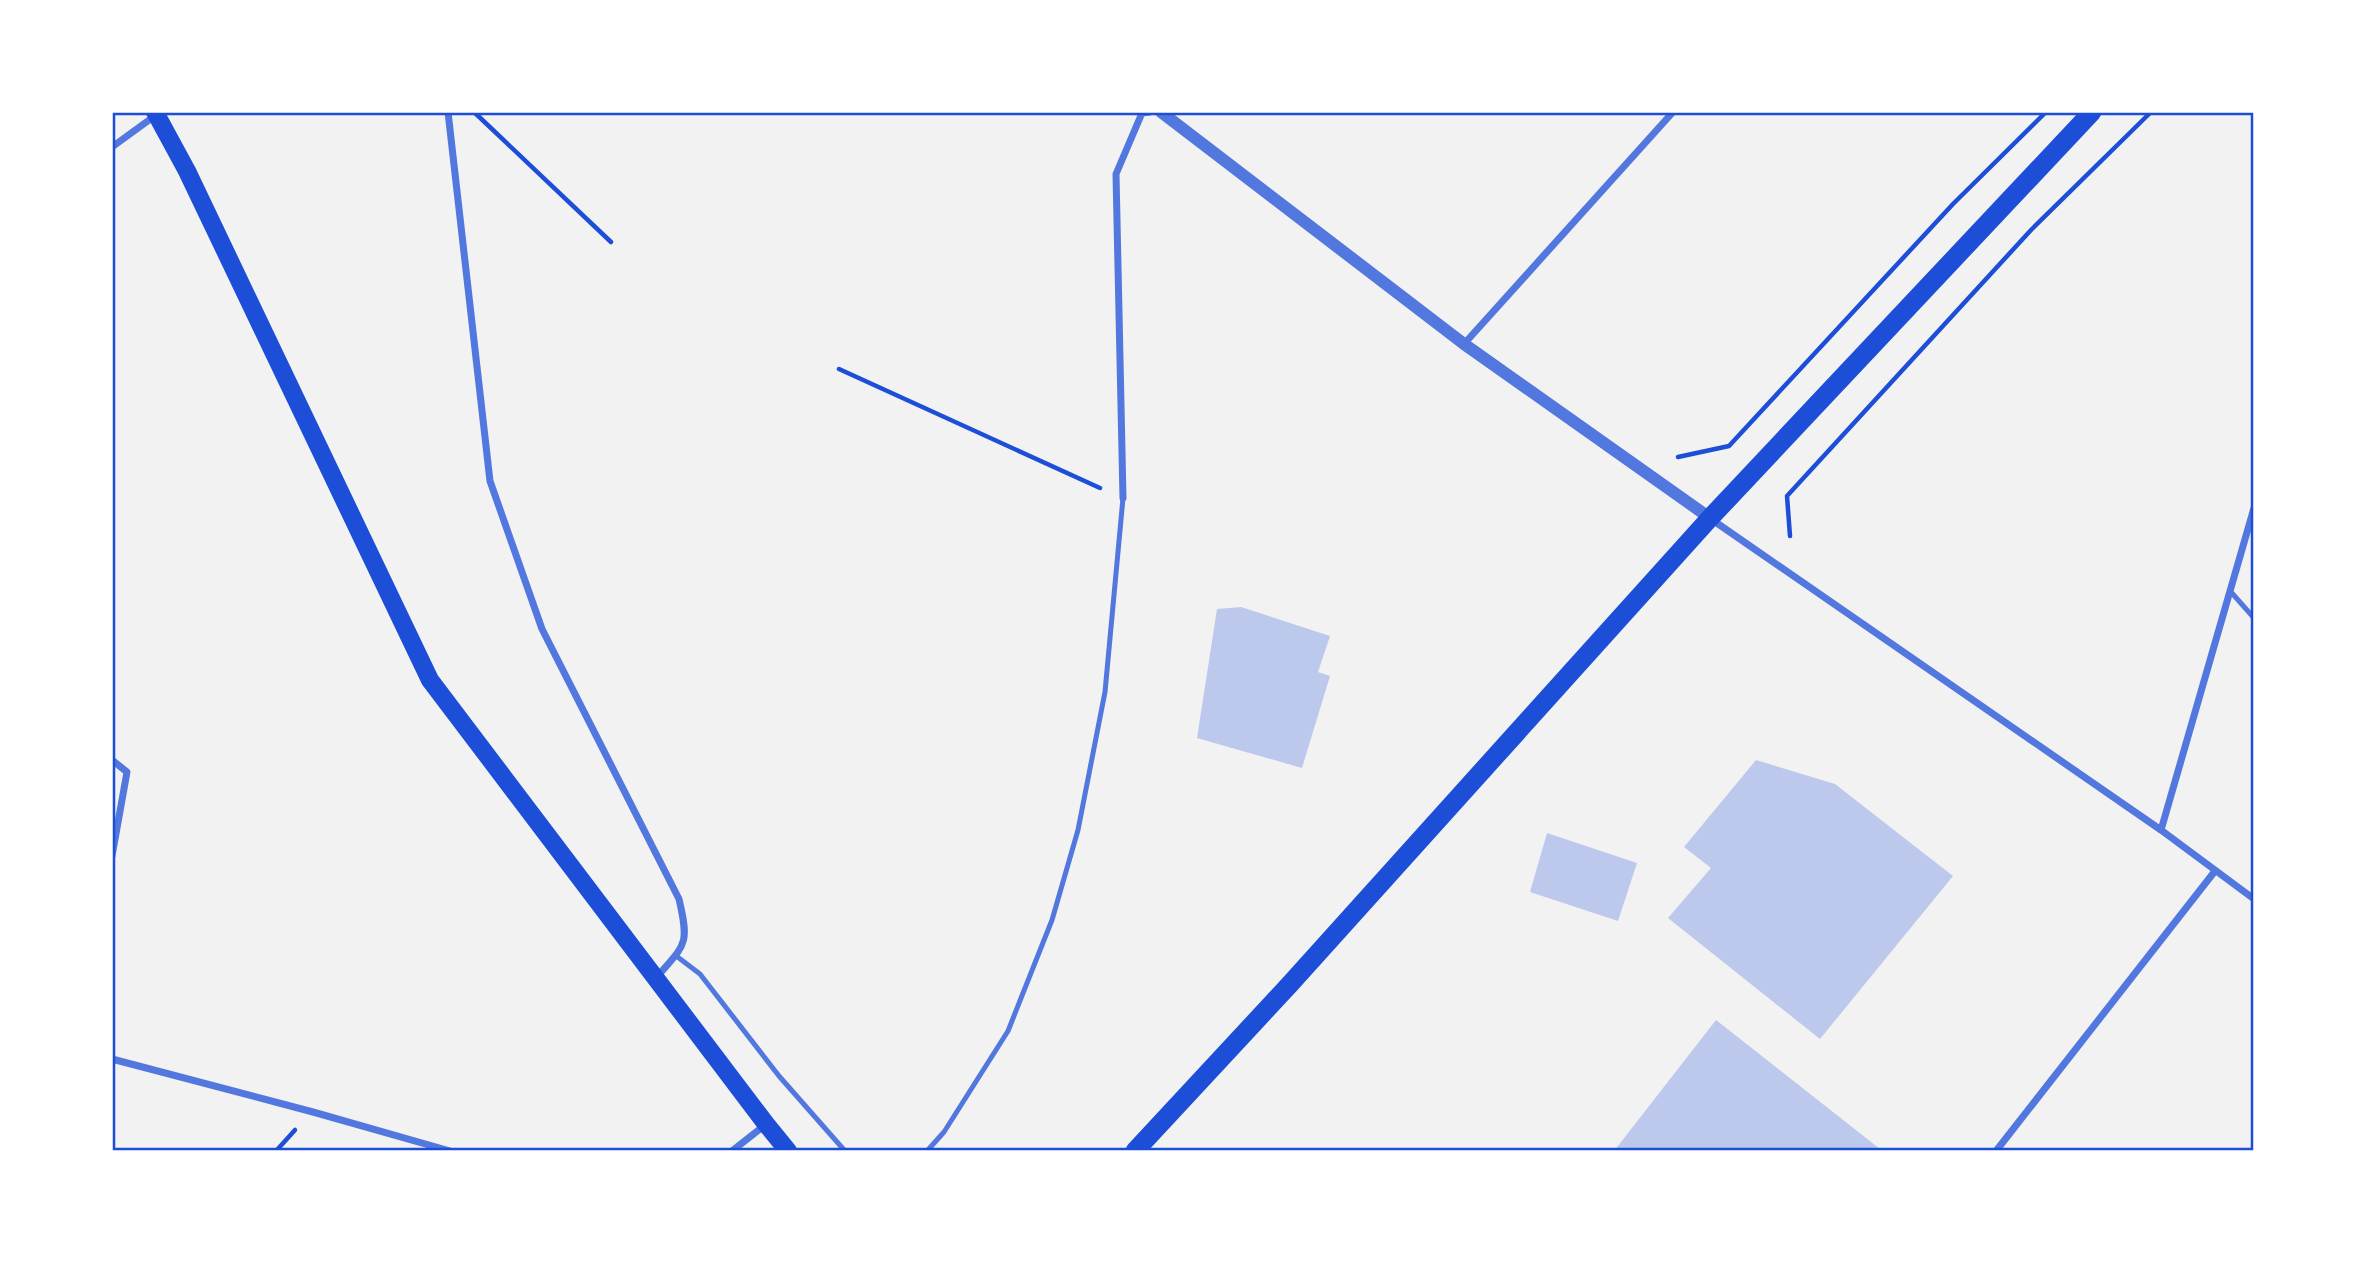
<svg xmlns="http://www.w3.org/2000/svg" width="2366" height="1263" viewBox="0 0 2366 1263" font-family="Helvetica,sans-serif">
	<rect width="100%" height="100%" fill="#f2f2f2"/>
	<g fill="#bdc9ec">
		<path d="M1241 607 1330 636 1318 672 1330 676 1302 768 1197 738 1217 609Z"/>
		<path d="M1756 760 1835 784 1953 876 1820 1039 1668 918 1711 868 1684 847Z"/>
		<path d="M1547 833 1637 863 1618 921 1530 892Z"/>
		<path d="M1716 1020 1880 1149 1879 1151H1614Z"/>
	</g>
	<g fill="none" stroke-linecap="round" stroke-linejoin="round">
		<g stroke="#1d4ed8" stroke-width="4.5">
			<path d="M474 112 611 242"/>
			<path d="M839 369 1100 488"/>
			<path d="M1678 457 1729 446 1953 204 2046 112"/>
			<path d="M1790 536 1787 496 2031 230 2151 112"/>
			<path d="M276 1151 295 1130"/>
		</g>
		<g stroke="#5277de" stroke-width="5">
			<path d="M2231 592 2254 618"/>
			<path d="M675 955 700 974 779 1076 845 1151"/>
			<path d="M927 1151 944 1132 1008 1031 1052 920 1078 830 1105 692 1123 498"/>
		</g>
		<g stroke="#5277de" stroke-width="7">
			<path d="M448 112 490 481 542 629 679 899C690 946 685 944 656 978"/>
			<path d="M112 147 156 115"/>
			<path d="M1464 344 1673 112"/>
			<path d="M1123 498 1116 174 1142 113 1150 112"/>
			<path d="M1711 519 2161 830 2254 899"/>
			<path d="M112 760 127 772 112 856"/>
			<path d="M2161 830 2254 508"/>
			<path d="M112 1059 313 1112 450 1151"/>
			<path d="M732 1151 765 1125"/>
			<path d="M1996 1151 2215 871"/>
		</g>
		<path stroke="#5277de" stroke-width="12" d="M1161 112 1464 344 1710 518"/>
		<path stroke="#1d4ed8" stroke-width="18" d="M155 112 187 171 430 680 766 1124 788 1151"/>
		<path stroke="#1d4ed8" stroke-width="19" d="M1135 1151 1291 983 1710 518 2092 112"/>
	</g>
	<rect width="2366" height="1263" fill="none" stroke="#ffffff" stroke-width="228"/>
	<rect x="114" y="114" width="2138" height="1035" fill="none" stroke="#1d4ed8" stroke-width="2.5"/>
</svg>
